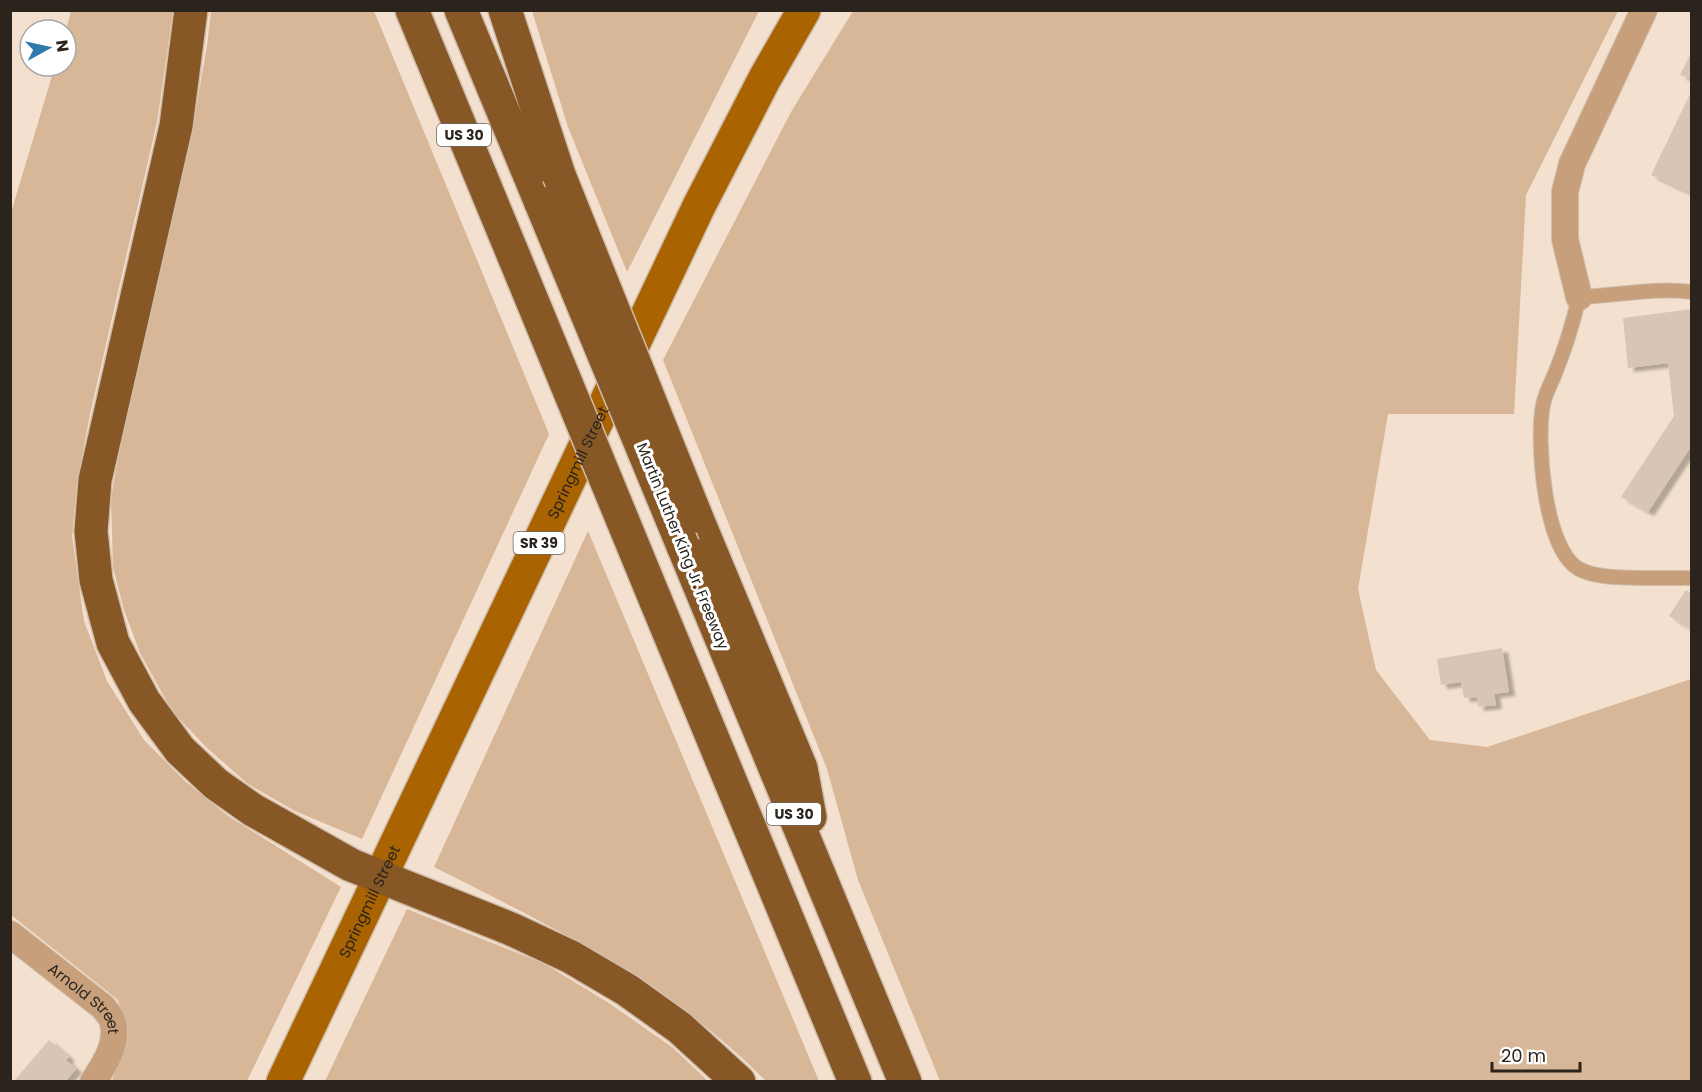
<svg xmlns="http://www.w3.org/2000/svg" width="1702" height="1092" viewBox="0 0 1702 1092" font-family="Poppins,sans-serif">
	<defs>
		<filter id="shadow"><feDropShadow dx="6" dy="4" stdDeviation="1.5" flood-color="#0004"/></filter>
	</defs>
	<rect width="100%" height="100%" fill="#f3e0ce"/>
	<g fill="#d8b798">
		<path d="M71 11H173L157 122 90 414 77 483 72 536 84 621 107 681 144 740 185 781 228 816 341 887 247 1081H112L127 1030 118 1000 11 915 10 216 55 66H66V30Z"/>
		<path d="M211 11H374L549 434 362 839 295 811 248 784 206 747 172 711 140 653 124 610 113 567 111 499 123 428 195 114 207 46Z"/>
		<path d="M532 11H759L627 272 568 127Z"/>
		<path d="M853 11H1618L1526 195 1514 414H1388L1358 589 1376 670 1430 740 1487 747 1691 679V1081H940L858 880 827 769 663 360 791 112Z"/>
		<path d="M588 531 819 1081H766C669 983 555 928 434 867Z"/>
		<path d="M407 909 545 964 609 1003 672 1047 708 1081H325Z"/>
	</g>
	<g fill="#d8c5b4" filter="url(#shadow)">
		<path d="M1692 51V79L1680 75Z"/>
		<path d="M1692 90V194L1651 175Z"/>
		<path d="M1692 309V445L1648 512 1621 497 1674 416 1668 363 1628 368 1623 318Z"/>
		<path d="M1686 590 1692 594V630L1669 616Z"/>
		<path d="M1502 648 1509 692 1494 694 1496 705 1478 707 1477 697 1464 698 1461 682 1441 685 1437 659Z"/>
		<path d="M49 1040 69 1057 66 1060 76 1069 65 1082H13Z"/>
	</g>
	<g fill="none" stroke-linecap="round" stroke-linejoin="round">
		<g stroke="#cfbeae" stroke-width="16">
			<path id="service" d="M1692 292C1654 287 1616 296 1579 297 1573 323 1566 346 1556 371 1552 382 1545 393 1543 405 1536 440 1544 550 1579 569 1602 582 1663 577 1692 578"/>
		</g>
		<g stroke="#cfbeae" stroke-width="28">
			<g id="minor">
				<path d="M1579 297 1565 239V192L1572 164 1644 10"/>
				<path id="s1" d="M10 934 103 1007C106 1011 112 1017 113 1023 118 1045 104 1065 93 1082"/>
			</g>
		</g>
		<g stroke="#cfbeae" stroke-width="36">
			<g id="primary">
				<path id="s2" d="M283 1082 699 206 765 78 804 10"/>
			</g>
		</g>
		<g stroke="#cfbeae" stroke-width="36">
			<g id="motorway">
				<path d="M191 10 176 126 95 480 91 531 96 580 113 643 144 701 180 750 216 784 253 810 351 865 511 929 571 957 627 990 680 1028 739 1082"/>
				<path d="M412 10 515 259"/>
				<path d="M461 10 541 203"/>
				<path d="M505 10 559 175"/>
				<path d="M696 516 801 768 810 817"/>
				<path d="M683 546 905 1082"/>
				<path d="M655 599 855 1082"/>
			</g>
		</g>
		<use href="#service" stroke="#c79f7b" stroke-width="14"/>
		<use href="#minor" stroke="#c79f7b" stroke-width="26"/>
		<use href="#primary" stroke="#a96300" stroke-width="33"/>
		<use href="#motorway" stroke="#875826" stroke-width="33"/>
		<g stroke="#cfbeae" stroke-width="36" stroke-linecap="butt">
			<g id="motorway-bridge">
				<path d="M559 175 696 516"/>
				<path d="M541 203 683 546"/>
				<path d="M515 259 655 599"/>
			</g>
		</g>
		<use href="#motorway-bridge" stroke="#875826" stroke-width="33"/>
	</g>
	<g text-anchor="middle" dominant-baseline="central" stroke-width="6" stroke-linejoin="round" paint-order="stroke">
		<g fill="#fff" stroke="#6b6661" stroke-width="1.5">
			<rect x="437" y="124" width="54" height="22" rx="4.5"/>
			<rect x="513.5" y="532" width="51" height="22" rx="4.5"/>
			<rect x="767" y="803" width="54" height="22" rx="4.5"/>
		</g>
		<g font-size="14" font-weight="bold" fill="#2b241d">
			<text x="464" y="135">US 30</text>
			<text x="539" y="543">SR 39</text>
			<text x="794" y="814">US 30</text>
		</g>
		<g font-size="15" fill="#2b241d" stroke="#fff">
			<text stroke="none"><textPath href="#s2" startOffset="686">Springmill Street</textPath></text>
			<text transform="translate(683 546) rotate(68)">Martin Luther King Jr. Freeway</text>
			<text stroke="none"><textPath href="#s2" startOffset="200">Springmill Street</textPath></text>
			<text stroke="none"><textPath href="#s1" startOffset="100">Arnold Street</textPath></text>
		</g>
	</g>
	<rect width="1702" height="1092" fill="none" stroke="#2b241d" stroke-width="24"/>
	<g transform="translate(48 48) rotate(82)"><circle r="28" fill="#ffffff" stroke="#aaa7a5" stroke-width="1.5"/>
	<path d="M0-4.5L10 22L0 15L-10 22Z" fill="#3178ac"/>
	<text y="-9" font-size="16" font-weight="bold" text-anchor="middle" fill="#2b241d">N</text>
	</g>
	<path d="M1492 1062v9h88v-9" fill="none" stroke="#2b241d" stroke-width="3"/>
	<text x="1501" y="1062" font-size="18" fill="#2b241d" stroke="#ffffff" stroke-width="4.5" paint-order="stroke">20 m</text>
</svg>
